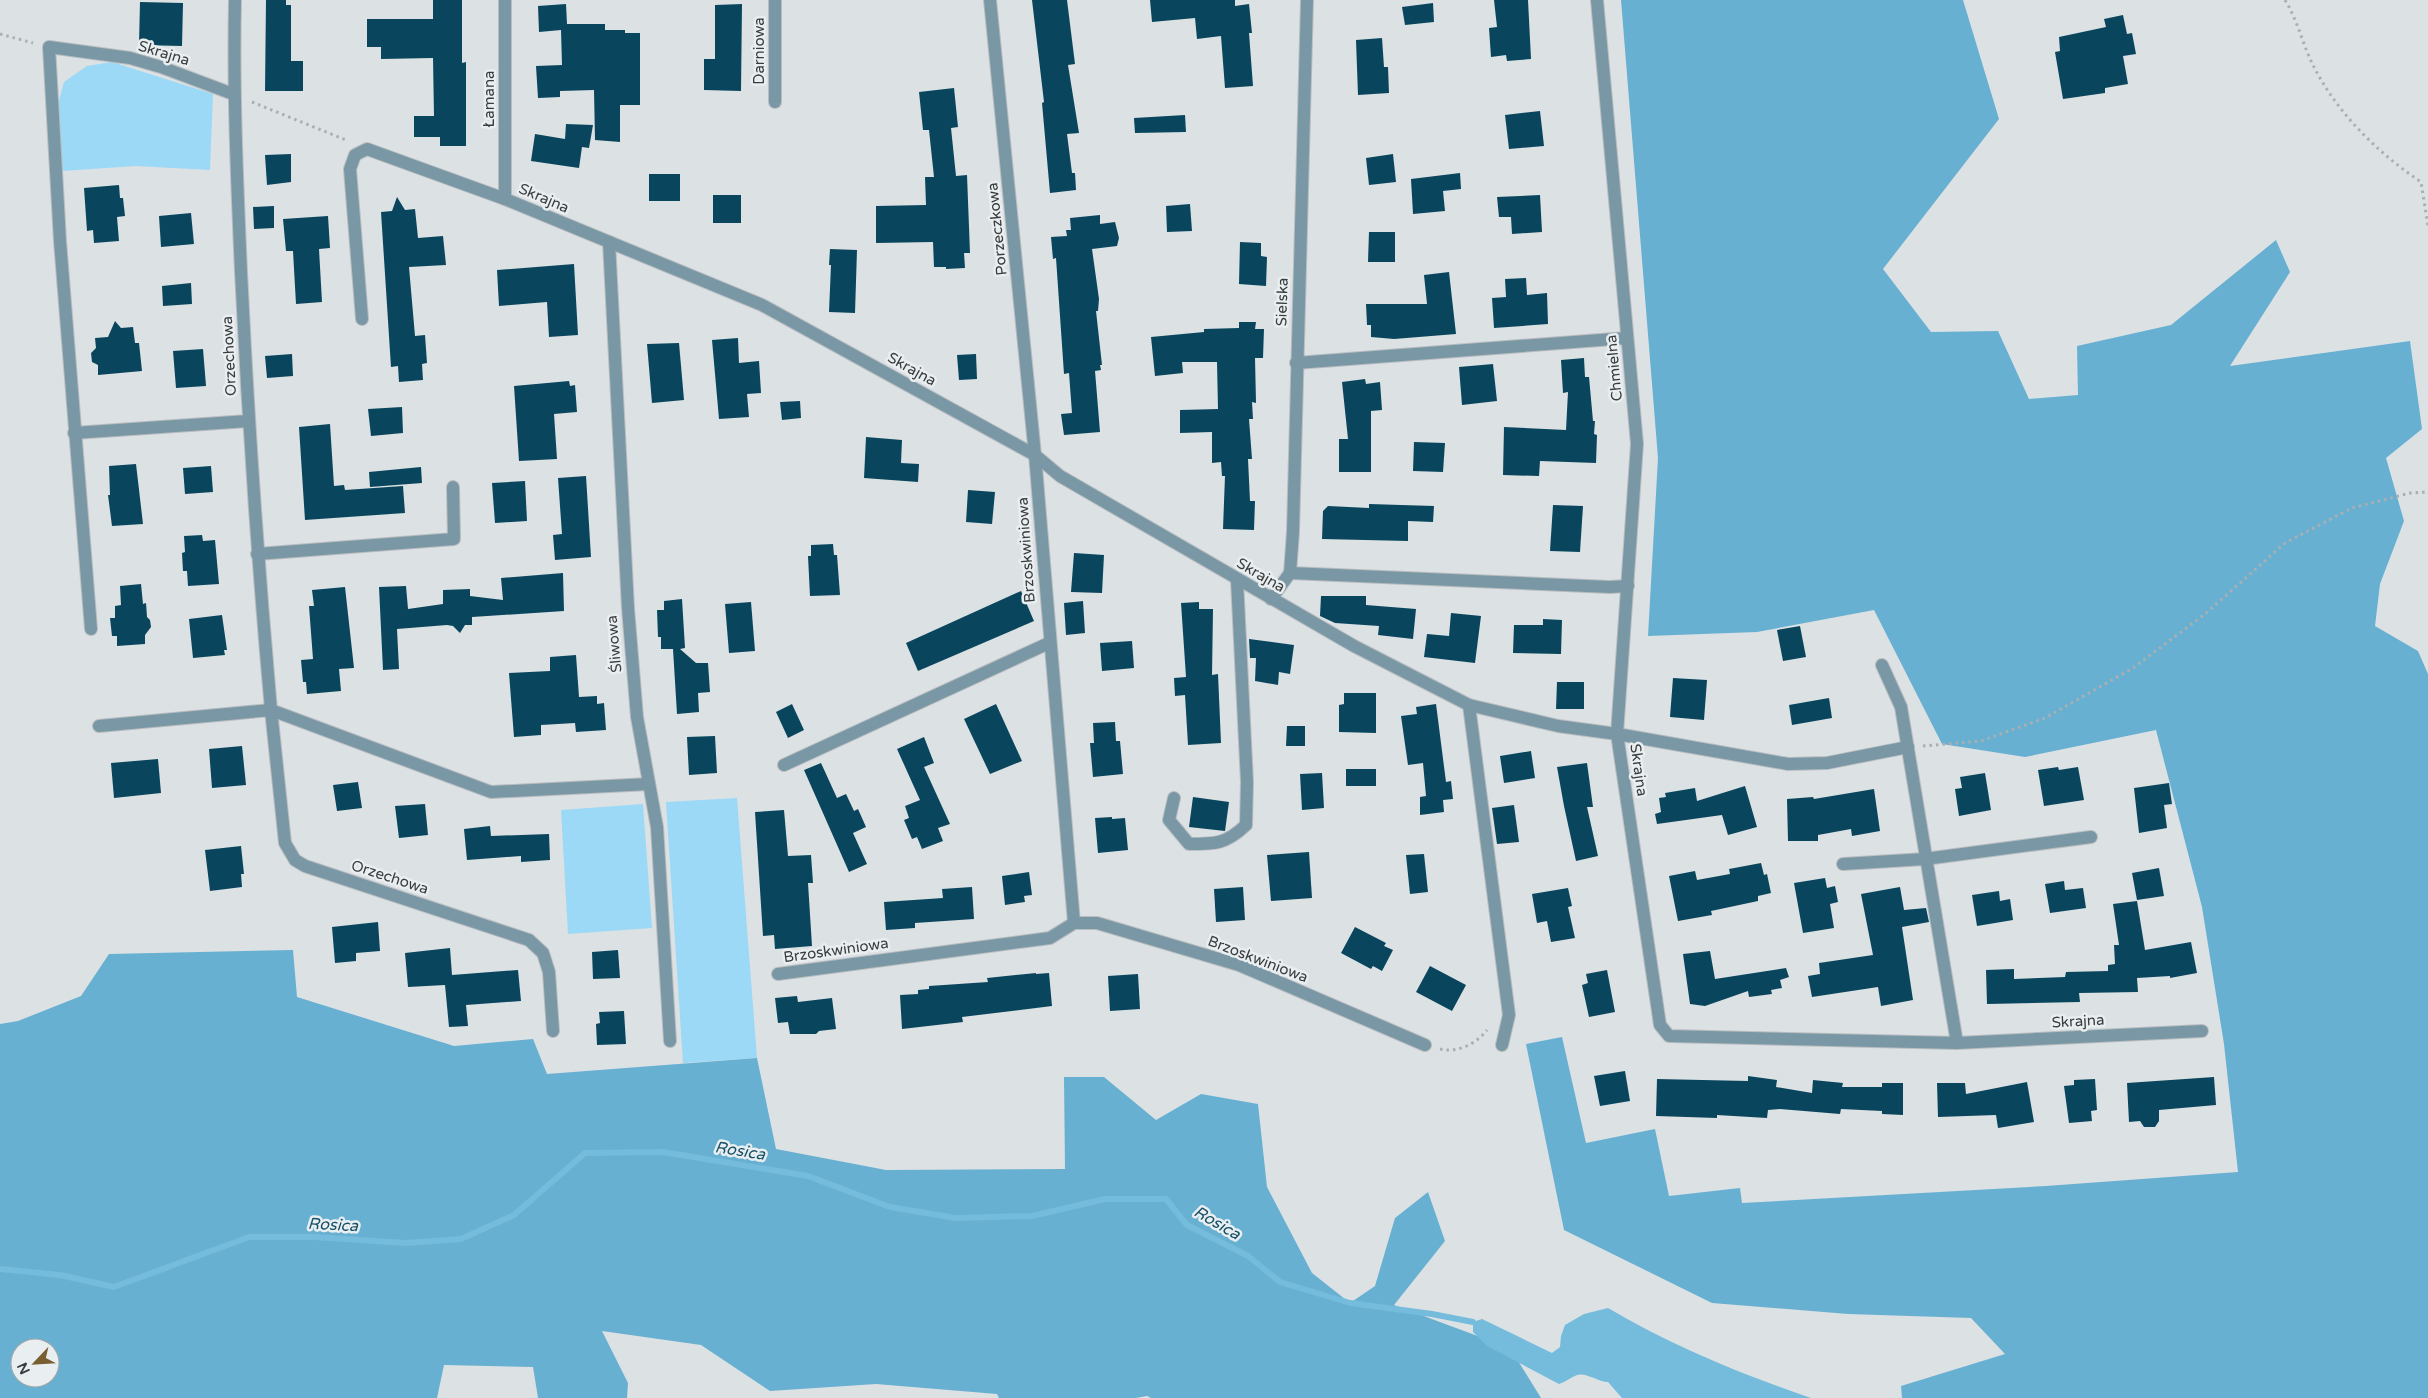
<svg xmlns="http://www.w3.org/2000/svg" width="2428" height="1398" viewBox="0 0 2428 1398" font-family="'Varela Round',sans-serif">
	<rect width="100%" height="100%" fill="#dce1e4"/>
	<g fill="#9cd9f7">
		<path d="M112 62 213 94 210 170 136 166 62 171 57 108 64 82 87 66Z"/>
		<path d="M737 798 757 1058 683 1063 666 802Z"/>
		<path d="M643 804 652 928 568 934 561 810Z"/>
	</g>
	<g fill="#68b0d1" fill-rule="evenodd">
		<path d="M1621 0H1963L1999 119 1883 269 1931 332 1998 331 2029 399 2078 395 2077 346 2171 325 2276 240 2290 272 2230 366 2410 341 2422 429 2386 458 2404 521 2380 584 2375 626 2418 651 2428 674V1398H1902L1901 1386 2005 1354 1971 1318 1848 1314 1712 1303 1564 1230 1526 1044 1562 1037 1586 1143 1655 1129 1669 1196 1740 1188 1742 1203 2046 1186 2238 1172 2224 1044 2202 907 2156 730 2025 757 1942 744 1874 610 1757 632 1648 636 1658 458Z"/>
		<path d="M293 950 297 997 454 1046 533 1039 547 1074 757 1058 776 1149 886 1170 1065 1169 1064 1077H1104L1156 1120 1201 1094 1258 1104 1267 1187 1312 1273 1350 1303 1375 1286 1395 1218 1428 1192 1445 1241 1394 1305 1510 1348 1541 1398H1151L1147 1396 1136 1398H999L997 1394 876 1384 770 1391 701 1345 602 1331 628 1383 627 1398H538L533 1367 444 1365 437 1398H0V1024L18 1021 81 996 109 954ZM20 1348H50V1378H20Z"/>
	</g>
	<path fill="#74bbdc" d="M1608 1308C1672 1346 1741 1374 1811 1398H1622L1608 1382C1599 1382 1586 1372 1577 1375 1571 1377 1566 1382 1559 1384L1487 1346 1473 1332V1322L1482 1319 1552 1353 1560 1347 1561 1336 1565 1325 1584 1314Z"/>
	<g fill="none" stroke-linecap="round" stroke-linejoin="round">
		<path stroke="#74bbdc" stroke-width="6" d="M0 1269 60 1275 114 1287 249 1237H314L406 1243 461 1239 514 1215 585 1153 663 1152 808 1176 890 1207 956 1218 1032 1216 1105 1199H1166L1187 1225 1248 1256 1280 1282 1350 1303 1432 1314 1473 1322"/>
	</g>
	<g fill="#09465d">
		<path d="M266 0H286V5H291V61H303V91H265Z"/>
		<path d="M433 0H462V63L466 62V146H440V137H414V116H434L433 58 381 59V47H367V19H433Z"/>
		<path d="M1032 0H1067L1075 64 1068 65 1079 133 1067 134 1072 173H1075L1076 190 1050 193 1042 103 1044 102Z"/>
		<path d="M1150 0H1235V6L1249 4 1252 33H1249L1253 86 1225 88 1221 36 1197 39 1195 18 1152 22Z"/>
		<path d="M1494 0H1528L1531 59 1507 61 1506 55 1491 57 1489 28 1497 27Z"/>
		<path d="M140 2 183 3 182 46 139 45Z"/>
		<path d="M1433 3 1434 22 1405 25 1402 7Z"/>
		<path d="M566 4 567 24H605V30H625V33H640V105H620V142L595 140 594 90 560 91V97L538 98 536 66 562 65 561 30 539 32 538 6Z"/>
		<path d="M742 4 741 91 704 90V59H715V5Z"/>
		<path d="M2123 15 2127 34 2132 33 2136 54 2123 56 2128 84 2105 88V93L2063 99 2055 52 2060 51 2059 37 2106 27 2104 19Z"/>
		<path d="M1382 38 1384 67H1388L1389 93 1358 95 1356 40Z"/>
		<path d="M954 88 958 127 951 128 956 176 967 175 970 253H964L965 268 946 269V267H934L933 242 876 243V206L926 205 925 177H934L929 130H923L919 92Z"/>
		<path d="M1540 111 1544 146 1509 149 1505 115Z"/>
		<path d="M1185 115 1186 132 1135 133 1134 118Z"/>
		<path d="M566 124 593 125 589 148 582 147 579 168 531 161 535 134 565 139Z"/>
		<path d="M291 154V182L267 185 265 155Z"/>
		<path d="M1393 154 1396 182 1369 185 1366 158Z"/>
		<path d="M1460 173 1461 189 1443 191 1445 211 1413 214 1411 179Z"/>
		<rect x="649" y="174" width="31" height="27"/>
		<path d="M119 185 120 198H123L125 216 117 217 119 241 94 243 93 230 87 231 84 188Z"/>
		<rect x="713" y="195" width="28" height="28"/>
		<path d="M1540 195 1542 232 1512 234 1511 217H1499L1497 197Z"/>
		<path d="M397 197 405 210 415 209 418 238 443 236 446 265 409 267 415 336 425 335 427 363 422 364 423 380 399 382 398 366 391 367 381 212 392 211Z"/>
		<path d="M1190 204 1192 231 1167 232 1166 206Z"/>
		<path d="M274 206V228L254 229 253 207Z"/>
		<path d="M191 213 194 244 161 247 159 216Z"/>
		<path d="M1100 215V224L1115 222 1119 238 1117 246 1092 249 1099 299 1098 311H1096L1102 365H1100L1101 370 1095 371 1100 432 1064 435 1061 414 1072 413 1069 373 1064 374 1056 258 1053 259 1051 237 1067 236 1066 230H1071L1070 218Z"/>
		<path d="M328 216 330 248 319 249 322 302 296 304 293 251H286L283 219Z"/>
		<path d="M1369 232H1395V262H1368Z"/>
		<path d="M1240 242 1261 243V256L1267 257 1266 286 1239 284Z"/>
		<path d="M830 249 857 250 855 313 829 312 831 265H829Z"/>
		<path d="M574 264 578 335 549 337 547 302 499 306 497 270Z"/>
		<path d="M1449 272 1456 334 1394 339 1371 337V325H1367L1366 304H1427L1424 275Z"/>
		<path d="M1526 278 1527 295 1547 293 1548 324 1494 328 1492 298 1506 297 1505 279Z"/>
		<path d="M191 283 192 304 163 306 162 286Z"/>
		<path d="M115 321 121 328 133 327 135 343H139L142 371 98 375V365L92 362 91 353 96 348 95 338 108 337Z"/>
		<path d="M1239 322H1256L1255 329H1264L1263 358H1255L1256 403 1252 402 1253 419H1249L1252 459H1248L1250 501H1255L1254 530 1223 529 1225 476H1222L1221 462 1212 463V432L1180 433V410L1218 409 1217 362H1182L1183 373 1155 376 1151 337 1204 332V329L1239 328Z"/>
		<path d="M738 338 739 363 759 361 761 393 747 394 749 417 719 419 712 340Z"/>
		<path d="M679 343 684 400 652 403 647 344Z"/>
		<path d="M203 349 206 386 176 388 173 351Z"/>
		<path d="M292 354 293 376 267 378 265 356Z"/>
		<path d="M976 354 977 379 959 380 957 355Z"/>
		<path d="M1584 358 1585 377H1589L1593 421H1595L1594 434 1597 435 1596 463 1540 461 1539 476 1503 475 1504 427 1566 430 1568 392 1563 393 1561 360Z"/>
		<path d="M1493 364 1497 401 1462 405 1459 367Z"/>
		<path d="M1365 379 1366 384 1380 382 1382 410 1371 411V472H1339V439H1348L1342 382Z"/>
		<path d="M569 381 570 386 575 385 577 412 554 414 557 459 519 461 514 386Z"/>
		<path d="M800 401 801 418 782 420 780 402Z"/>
		<path d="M402 407 403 433 371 436 368 409Z"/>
		<path d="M330 424 334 486 344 485 345 490 403 486 405 513 305 520 299 427Z"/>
		<path d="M866 437 902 440 901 463 919 464 918 482 864 478Z"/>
		<path d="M1414 442 1445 443 1443 472 1413 471Z"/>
		<path d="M136 464 143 524 112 526 108 495H110L109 466Z"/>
		<path d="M211 466 213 492 185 494 183 468Z"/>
		<path d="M421 467 422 483 370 487 369 472Z"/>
		<path d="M586 476 591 557 555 560 553 535 562 534 558 478Z"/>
		<path d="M525 481 527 521 495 523 492 483Z"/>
		<path d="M968 490 995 492 992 524 966 522Z"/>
		<path d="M1369 504 1434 506 1433 522 1408 521V541L1322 539 1323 511 1328 506 1369 508Z"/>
		<path d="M1553 505 1583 506 1580 552 1550 551Z"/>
		<path d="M202 535 203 541 215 540 219 584 188 586 187 571H183L182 553 185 552 184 536Z"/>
		<path d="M833 544 834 555H837L840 595 810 596 808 556H811V545Z"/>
		<path d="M1074 553 1104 555 1102 593 1071 592Z"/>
		<path d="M563 573 564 611 472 617V625H465L460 633 453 626 447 625 397 629 399 669 383 670 379 587 406 586 408 609 443 604V590L470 589V596L503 600 501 578Z"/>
		<path d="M141 584 143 604 146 603 147 617 150 620 151 627 145 635V644L117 646V636H112L110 618H115V606L121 605 120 586Z"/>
		<path d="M345 587 354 668 339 669 341 691 307 694 306 682H303L301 660 313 659 309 606H314L312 590Z"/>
		<path d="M1021 591 1034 621 918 671 906 643Z"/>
		<path d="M1321 596H1366V605L1416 609 1413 639 1378 635 1379 626 1335 623 1320 616Z"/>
		<path d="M682 599 685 648 680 649 696 663H708L710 692 698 693 699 712 677 714 673 649H661V637H658L657 610H664V601Z"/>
		<path d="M1083 601 1085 633 1066 635 1064 603Z"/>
		<path d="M751 602 755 651 729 653 725 604Z"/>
		<path d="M1199 602V609H1213L1212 675 1218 674 1221 743 1188 745 1185 695 1175 696 1174 678 1186 677 1181 603Z"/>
		<path d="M1451 613 1481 616 1475 663 1424 657 1427 634 1449 636Z"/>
		<path d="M222 615 227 650H224L225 655 193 658 189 619Z"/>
		<path d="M1543 619 1562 620 1561 654 1513 653 1514 625H1543Z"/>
		<path d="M1800 626 1806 657 1783 661 1777 630Z"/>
		<path d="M1249 639 1294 645 1290 674 1279 672 1278 685 1255 681 1256 658H1250Z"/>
		<path d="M1132 641 1134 668 1102 671 1100 643Z"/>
		<path d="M576 655 579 697 597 696V704L604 703 606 730 576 732 575 723 541 725V735L514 737 509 673 550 671V657Z"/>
		<path d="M1673 678 1707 680 1704 720 1670 717Z"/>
		<path d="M1557 682H1584V709H1556Z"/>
		<path d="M1344 693H1376V733L1339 732V705L1344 704Z"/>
		<path d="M1829 698 1832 718 1792 725 1789 705Z"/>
		<path d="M792 704 804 730 788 738 776 712Z"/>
		<path d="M996 704 1022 761 990 774 964 719Z"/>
		<path d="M1436 704 1446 782 1451 781 1453 799 1443 800 1444 812 1420 815V797L1426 796 1423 763 1408 765 1401 716 1417 714 1416 707Z"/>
		<path d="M1115 722 1116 741H1120L1123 774 1093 777 1090 743H1094L1093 723Z"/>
		<path d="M1287 726H1305V746H1286Z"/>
		<path d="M715 736 717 773 689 775 687 737Z"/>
		<path d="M924 737 934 763 924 767 950 824 938 828 943 841 922 849 917 837 912 839 904 820 909 818 905 806 920 800 897 749Z"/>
		<path d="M242 746 246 785 212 788 209 749Z"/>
		<path d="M1531 751 1535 778 1504 783 1500 756Z"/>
		<path d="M158 759 161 793 114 798 111 763Z"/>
		<path d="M821 763 837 798 846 794 854 811 858 809 866 827 853 833 867 864 849 872 804 770Z"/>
		<path d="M1587 763 1593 807H1587L1598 856 1576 861 1564 806 1557 767Z"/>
		<path d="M2058 767 2059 770 2078 767 2084 800 2044 806 2038 770Z"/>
		<rect x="1346" y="769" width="30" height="17"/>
		<path d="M1322 773 1324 808 1302 810 1300 774Z"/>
		<path d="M1985 773 1991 810 1959 816 1955 789 1962 788 1960 777Z"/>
		<path d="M358 782 362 808 337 811 333 785Z"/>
		<path d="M2169 783 2172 804 2164 805 2167 828 2139 833 2134 788Z"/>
		<path d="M1745 786 1757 827 1728 835 1722 815 1657 824 1655 814 1661 812 1659 798 1666 797 1665 793 1695 788 1697 801Z"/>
		<path d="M1874 789 1880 831 1852 836 1851 829 1818 835V841H1788L1787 799 1813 797 1814 799Z"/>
		<path d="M1193 797 1229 802 1225 831 1189 827Z"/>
		<path d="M425 804 428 835 399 838 395 806Z"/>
		<path d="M1514 805 1519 842 1497 844 1492 808Z"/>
		<path d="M784 810 788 856 811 855 813 883H808L812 946 775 949 774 935 763 936 755 812Z"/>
		<path d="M1112 817V819L1125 818 1128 850 1098 853 1095 818Z"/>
		<path d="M490 826 491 836 549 834 550 860 521 862V856L467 860 464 829Z"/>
		<path d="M241 846 244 874H241L242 887 210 891 205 850Z"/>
		<path d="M1309 852 1312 898 1271 901 1267 855Z"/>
		<path d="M1424 854 1428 892 1410 894 1406 855Z"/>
		<path d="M1761 863 1764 875 1767 874 1771 893 1758 896V901L1711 911 1712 915 1678 921 1669 876 1695 871 1697 880 1730 874 1729 869Z"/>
		<path d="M2159 868 2164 896 2137 900 2132 873Z"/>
		<path d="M1029 872 1032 895 1024 896 1025 902 1005 905 1002 876Z"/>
		<path d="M1825 878 1827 888 1835 886 1838 902 1830 904 1834 928 1803 933 1794 883Z"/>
		<path d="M2064 881 2065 890 2083 888 2086 908 2050 913 2045 884Z"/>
		<path d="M972 887 974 919 915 923V928L886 930 884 902 943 898 942 889Z"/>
		<path d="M1243 887 1245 920 1216 922 1214 889Z"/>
		<path d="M1900 887 1904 910 1926 908 1929 922 1902 927 1913 1000 1881 1006 1878 987 1812 997 1808 976 1820 974 1819 963 1873 955 1861 894Z"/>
		<path d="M1568 888 1572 906 1568 907 1575 938 1551 942 1547 921 1537 923 1532 894Z"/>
		<path d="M1999 891 2000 901 2010 899 2013 920 1977 926 1972 895Z"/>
		<path d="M2137 901 2145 950 2191 942 2197 973 2170 978V976L2137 978 2138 992 2079 993 2080 1002 1987 1004 1986 970 2014 969V979L2065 977 2066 972 2108 971V965L2115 964 2114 945H2119L2113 904Z"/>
		<path d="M378 922 380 951 356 953V961L335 963 332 927Z"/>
		<path d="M1355 927 1386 943 1384 946 1393 950 1382 971 1373 966 1371 969 1341 953Z"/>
		<path d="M450 948 452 975 518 970 521 1001 466 1005 468 1026 449 1027 445 985 408 987 405 953Z"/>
		<path d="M618 950 620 978 593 979 592 952Z"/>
		<path d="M1710 951 1715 979 1786 968 1789 977 1780 980 1782 988 1771 990 1772 994 1749 997 1748 991 1705 1006 1690 1004 1683 954Z"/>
		<path d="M1430 966 1466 985 1452 1011 1416 992Z"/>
		<path d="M1607 970 1615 1012 1589 1017 1582 985 1588 983 1586 974Z"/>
		<path d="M1036 973V974L1049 973 1052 1006 962 1017 963 1022 902 1029 900 995 918 994V990L929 989V986L988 982 987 978Z"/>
		<path d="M1138 974 1140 1009 1110 1011 1108 976Z"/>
		<path d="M797 996 798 1002 832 998 836 1029 819 1031 816 1034H790L788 1022 778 1023 775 998Z"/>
		<path d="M624 1011 626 1044 597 1045 596 1024 600 1023 599 1012Z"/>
		<path d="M1625 1071 1630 1101 1600 1106 1594 1076Z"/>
		<path d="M1748 1076 1777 1080 1776 1087 1812 1093 1813 1080 1843 1083 1842 1087H1882V1083H1903V1115L1882 1114V1111L1841 1109 1840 1114 1780 1109 1768 1110 1767 1118 1717 1115V1118L1656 1116 1657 1079 1748 1081Z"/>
		<path d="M2214 1077 2216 1105 2159 1110V1121L2155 1127H2144L2140 1121 2129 1122 2127 1083Z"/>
		<path d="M2095 1079 2097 1110 2091 1111 2092 1121 2069 1123 2064 1086 2074 1085V1080Z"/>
		<path d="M2027 1082 2034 1122 1998 1128 1996 1115 1938 1117 1937 1083H1965L1966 1094Z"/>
	</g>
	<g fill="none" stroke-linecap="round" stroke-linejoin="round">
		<g stroke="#b8bdbf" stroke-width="14">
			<g id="minor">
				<path d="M235 0C233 91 237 181 241 272 248 418 258 564 271 710L491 792 649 784"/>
				<path d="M990 0 1035 455 1074 923H1097L1239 965 1425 1045"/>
				<path d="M1597 0 1637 444 1617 734 1788 764 1827 763 1908 747"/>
				<path d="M775 102V0"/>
				<path d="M505 199V0"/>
				<path d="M609 242 628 608 637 717 657 827 670 1041"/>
				<path d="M362 319 350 169 355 155 367 149 505 199 762 305 1035 455 1060 476 1354 646 1469 705 1558 726 1617 734 1660 1025 1669 1036 1957 1043 2202 1031"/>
				<path d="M1296 363 1627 338"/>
				<path d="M74 433 248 421"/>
				<path d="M257 554 454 539 453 487"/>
				<path d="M1290 573 1610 587 1628 586"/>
				<path d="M1271 599 1290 573 1293 532 1307 0"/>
				<path d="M91 629 60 241 49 47 130 58 161 67 233 94"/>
				<path d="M1882 665 1901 707 1957 1043"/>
				<path d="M1469 705 1509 1015 1502 1045"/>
				<path d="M99 726 271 710 285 843 295 860 305 866 529 940 543 953 549 972 553 1031"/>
				<path d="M784 765 1049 643"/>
				<path d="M1174 798 1169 820 1189 844C1216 844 1226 844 1246 825L1247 782 1237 580"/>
				<path d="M1843 864 1925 859 2091 837"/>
				<path d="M778 974 1050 938 1074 923"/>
			</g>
		</g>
		<g stroke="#abafb1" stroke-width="3" stroke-dasharray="2.5 4" stroke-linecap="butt">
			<path d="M2285 0C2298 21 2303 46 2314 67 2338 114 2378 153 2421 182L2428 226"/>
			<path d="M0 34 33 43"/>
			<path d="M252 102 346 140"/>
			<path d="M1923 746 1981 741 2045 718 2133 668 2205 614 2285 543 2352 508 2410 493 2428 492"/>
			<path d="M1440 1049C1458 1053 1476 1044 1487 1030"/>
		</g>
		<use href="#minor" stroke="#7a97a6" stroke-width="12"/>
	</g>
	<g text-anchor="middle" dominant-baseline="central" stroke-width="5" stroke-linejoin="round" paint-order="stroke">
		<g font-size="15" fill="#3a3c3d" stroke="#e9eef1">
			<text transform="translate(759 51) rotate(-90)">Darniowa</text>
			<text transform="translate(164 53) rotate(17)">Skrajna</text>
			<text transform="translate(489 99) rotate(-90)">Łamana</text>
			<text transform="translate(544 198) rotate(23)">Skrajna</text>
			<text transform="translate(997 229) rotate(-96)">Porzeczkowa</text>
			<text transform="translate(1282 302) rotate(-88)">Sielska</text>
			<text transform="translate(229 356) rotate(-93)">Orzechowa</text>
			<text transform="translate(1614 368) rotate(-95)">Chmielna</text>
			<text transform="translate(912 369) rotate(29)">Skrajna</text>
			<text transform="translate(1026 550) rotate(-94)">Brzoskwiniowa</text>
			<text transform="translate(1261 575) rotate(30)">Skrajna</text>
			<text transform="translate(614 644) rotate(-95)">Śliwowa</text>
			<text transform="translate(1639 770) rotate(82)">Skrajna</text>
			<text transform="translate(390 877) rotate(18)">Orzechowa</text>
			<text transform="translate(836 950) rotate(-8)">Brzoskwiniowa</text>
			<text transform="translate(1258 959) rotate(21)">Brzoskwiniowa</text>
			<text transform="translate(2078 1021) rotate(-3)">Skrajna</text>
		</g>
		<g font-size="16" font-style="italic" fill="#165067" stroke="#e9eef1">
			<text transform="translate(740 1151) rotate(9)">Rosica</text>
			<text transform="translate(1217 1223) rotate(30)">Rosica</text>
			<text transform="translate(333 1225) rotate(3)">Rosica</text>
		</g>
	</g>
	<g transform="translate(35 1363) rotate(245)"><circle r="24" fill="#e9eef1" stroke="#a3a7a9"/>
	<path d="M0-4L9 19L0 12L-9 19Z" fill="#785e30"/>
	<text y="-8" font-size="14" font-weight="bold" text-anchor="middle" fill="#3a3c3d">N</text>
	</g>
</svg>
